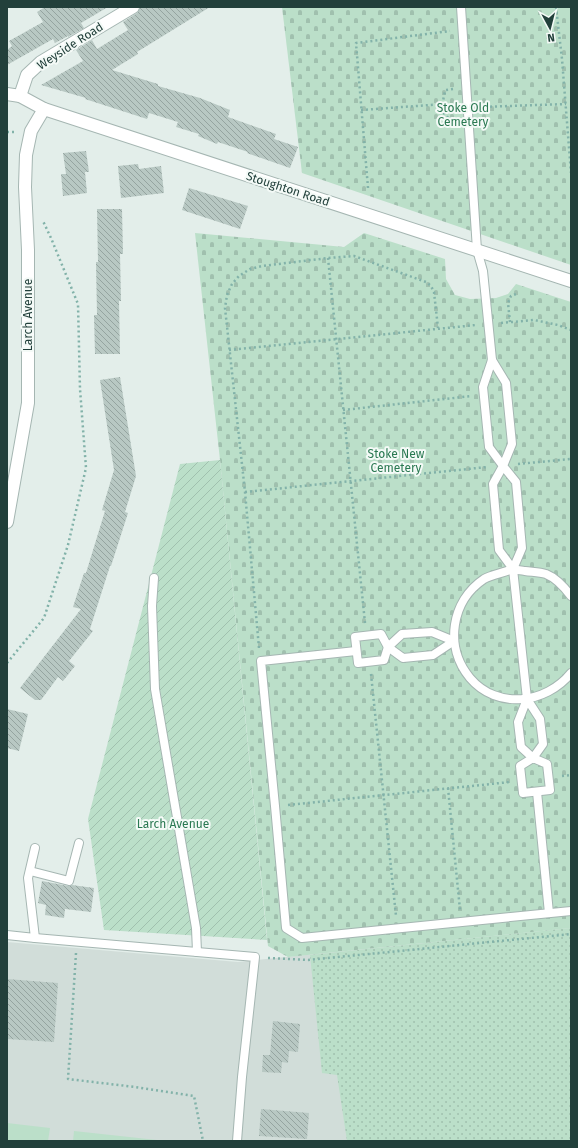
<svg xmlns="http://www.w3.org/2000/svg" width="578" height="1148" viewBox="0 0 578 1148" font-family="'Fira Sans',sans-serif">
	<defs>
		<pattern id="cemetery-stones" width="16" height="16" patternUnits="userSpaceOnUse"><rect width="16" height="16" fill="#bbdfc9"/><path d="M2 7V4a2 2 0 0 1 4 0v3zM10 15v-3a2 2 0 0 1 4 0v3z" fill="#a0c0ae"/></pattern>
		<pattern id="park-dots" width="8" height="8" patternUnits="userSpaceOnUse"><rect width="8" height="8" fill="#bbdfc9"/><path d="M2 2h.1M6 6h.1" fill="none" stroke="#a0c0ae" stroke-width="1.8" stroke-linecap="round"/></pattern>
		<pattern id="garden-furrows" width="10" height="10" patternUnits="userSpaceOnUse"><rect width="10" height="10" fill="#bbdfc9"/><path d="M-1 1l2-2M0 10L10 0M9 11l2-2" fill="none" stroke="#a0c0ae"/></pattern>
		<pattern id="building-back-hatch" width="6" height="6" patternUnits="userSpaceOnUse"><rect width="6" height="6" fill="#b8c8c3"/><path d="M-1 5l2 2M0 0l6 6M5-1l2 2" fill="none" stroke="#95a4a0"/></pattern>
	</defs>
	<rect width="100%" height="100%" fill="#e3eeea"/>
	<path fill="#d1ddd9" d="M571 928V1141H7V942L238 962Z"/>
	<g fill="url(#cemetery-stones)">
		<path d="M282 7H571V265L302 173Z"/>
		<path d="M195 233 344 247 364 233 445 259 446 279 455 295 470 299 496 298 508 294 516 284 571 302V928L288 957 268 946 220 460Z"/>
	</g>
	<path fill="url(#park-dots)" d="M571 928V1141H347L337 1075 322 1073 310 955Z"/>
	<path fill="url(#garden-furrows)" d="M220 460 267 940 104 930 88 819 180 464Z"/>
	<g fill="#bbdfc9">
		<path d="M7 1123 50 1128 48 1141H7Z"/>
		<path d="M74 1131 166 1141H73Z"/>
	</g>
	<g fill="url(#building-back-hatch)">
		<path d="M45 7H108L81 23 84 28 68 37V36L55 43 53 39 7 65V50L12 46 9 41 43 22 37 12Z"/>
		<path d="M140 7H210L137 52 138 54 112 70 158 84V86L200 98 230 110 228 117 276 134 274 139 298 147 290 168 247 153 248 152 218 142 217 144 198 136 199 134 176 127 178 122 149 113 147 119 85 99 86 98 41 85 83 61 76 50 92 40 97 49 128 30 123 22 137 13Z"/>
		<path d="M86 151 89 172H85L87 193 63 196 61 174H66L63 153Z"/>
		<path d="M138 164 139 169 161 166 164 193 121 198 118 166Z"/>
		<path d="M189 188 248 206 240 229 182 210Z"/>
		<path d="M97 209H122L123 254H120L121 301H119L120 354H95L94 315H97L96 262H98Z"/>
		<path d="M120 377 136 476 125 512 128 513 111 566H110L90 629 93 631 69 661 75 666 63 681 58 677 41 700H35L20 688 81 609 73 607 84 573H86L105 511 102 510 114 470 100 380Z"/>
		<path d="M7 709 28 714 19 751 7 748Z"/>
		<path d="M42 881 68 886 72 885 94 888 91 912 65 909 64 918 45 915 46 905 38 903Z"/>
		<path d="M7 979 58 983 54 1042 7 1039Z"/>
		<path d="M273 1021 300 1024 298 1052 289 1051 288 1063 282 1062 281 1073 262 1072 263 1055H270Z"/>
		<path d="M261 1109 309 1113 307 1139 259 1136Z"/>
	</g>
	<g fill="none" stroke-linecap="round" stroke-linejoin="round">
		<g stroke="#a5b6b2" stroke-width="10">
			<g id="service">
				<path d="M461 7 477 250 483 271 492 360 483 387 489 447 503 466 493 484 499 550 513 569"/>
				<path d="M492 360 506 383 512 444 503 466 516 482 522 548 513 569 527 699 518 722 521 747 533 758 543 744 540 719 527 699"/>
				<path d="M154 578 152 606 155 689 196 928 197 952"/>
				<path d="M571 596C565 588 556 578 546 574 539 572 531 572 525 571 519 570 515 569 510 570 502 573 491 575 484 579 451 601 444 647 470 678 497 710 546 704 571 673"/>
				<path d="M432 632 454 641 433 655 403 658 388 647 402 634Z"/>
				<path d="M381 634 388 647 384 660 358 663 355 637Z"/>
				<path d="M356 651 261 661 275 806 286 928 302 938 571 911"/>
				<path d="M533 758 547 764 550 790 523 793 520 766Z"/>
				<path d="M537 792 549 913"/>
				<path d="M30 871 69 881 79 843"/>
				<path d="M7 935 35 938 28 878 35 848"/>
				<path d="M35 938 255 957 242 1077 237 1141"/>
			</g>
		</g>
		<g stroke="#a5b6b2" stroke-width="14">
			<g id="minor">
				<path d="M20 96 27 75 41 62 133 7"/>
				<path d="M7 522 28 403V250L25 187 26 155 31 131 44 109"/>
			</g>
		</g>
		<g stroke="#a5b6b2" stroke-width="14">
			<path id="tertiary" d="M7 94 20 96 44 109 571 281"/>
		</g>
		<g stroke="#82b2a9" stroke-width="2.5" stroke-dasharray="2 3" stroke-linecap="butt">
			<path d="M556 7 562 59 571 173"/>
			<path d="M453 89 446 90C443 95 442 108 444 113 446 118 451 119 456 120"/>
			<path d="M480 107 566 104"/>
			<path d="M361 110 444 104"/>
			<path d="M7 132H16"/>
			<path d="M368 188 356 43 450 31"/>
			<path d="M328 258 365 623"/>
			<path d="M510 322 508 303 511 296 516 294"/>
			<path d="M501 323 534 320 558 325 571 330"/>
			<path d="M229 350 476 325"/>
			<path d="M343 410 472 396"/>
			<path d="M518 464 571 459"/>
			<path d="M245 492 487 467"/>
			<path d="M259 648 245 492 225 308 227 295 232 284 239 276 250 269 262 266 328 258 354 256 426 282 431 286 434 292 438 328"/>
			<path d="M7 663 44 618 68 545 86 468 80 389 78 304 51 238 43 221"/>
			<path d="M371 674 396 916"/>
			<path d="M562 776 571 775"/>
			<path d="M448 788 460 910"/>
			<path d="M288 805 510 782"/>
			<path d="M76 953 68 1079 135 1087 194 1096 203 1141"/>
			<path d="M268 958 308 960 571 934"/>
		</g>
		<use href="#service" stroke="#fff" stroke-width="8"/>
		<use href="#minor" stroke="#fff" stroke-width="12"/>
		<use href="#tertiary" stroke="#fff" stroke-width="12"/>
	</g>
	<g text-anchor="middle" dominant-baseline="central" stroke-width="4" stroke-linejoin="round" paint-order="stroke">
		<g font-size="12" fill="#22403b" stroke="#f4faf7">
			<text transform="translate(70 46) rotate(-33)">Weyside Road</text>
			<text transform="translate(288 189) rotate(18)">Stoughton Road</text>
			<text transform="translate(28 315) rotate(-90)">Larch Avenue</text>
		</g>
		<g font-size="12" fill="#2a7952" stroke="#f4faf7">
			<text x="463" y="108">Stoke Old<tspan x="463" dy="14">Cemetery</tspan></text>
			<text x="396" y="454">Stoke New<tspan x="396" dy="14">Cemetery</tspan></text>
			<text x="173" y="824">Larch Avenue</text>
		</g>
	</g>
	<rect width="578" height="1148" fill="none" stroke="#22403b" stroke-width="16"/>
	<g transform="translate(550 28) rotate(173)" stroke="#f4faf7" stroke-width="3" paint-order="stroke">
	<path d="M0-3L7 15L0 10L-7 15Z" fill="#22403b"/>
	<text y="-6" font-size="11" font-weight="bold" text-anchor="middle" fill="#22403b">N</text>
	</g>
</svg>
